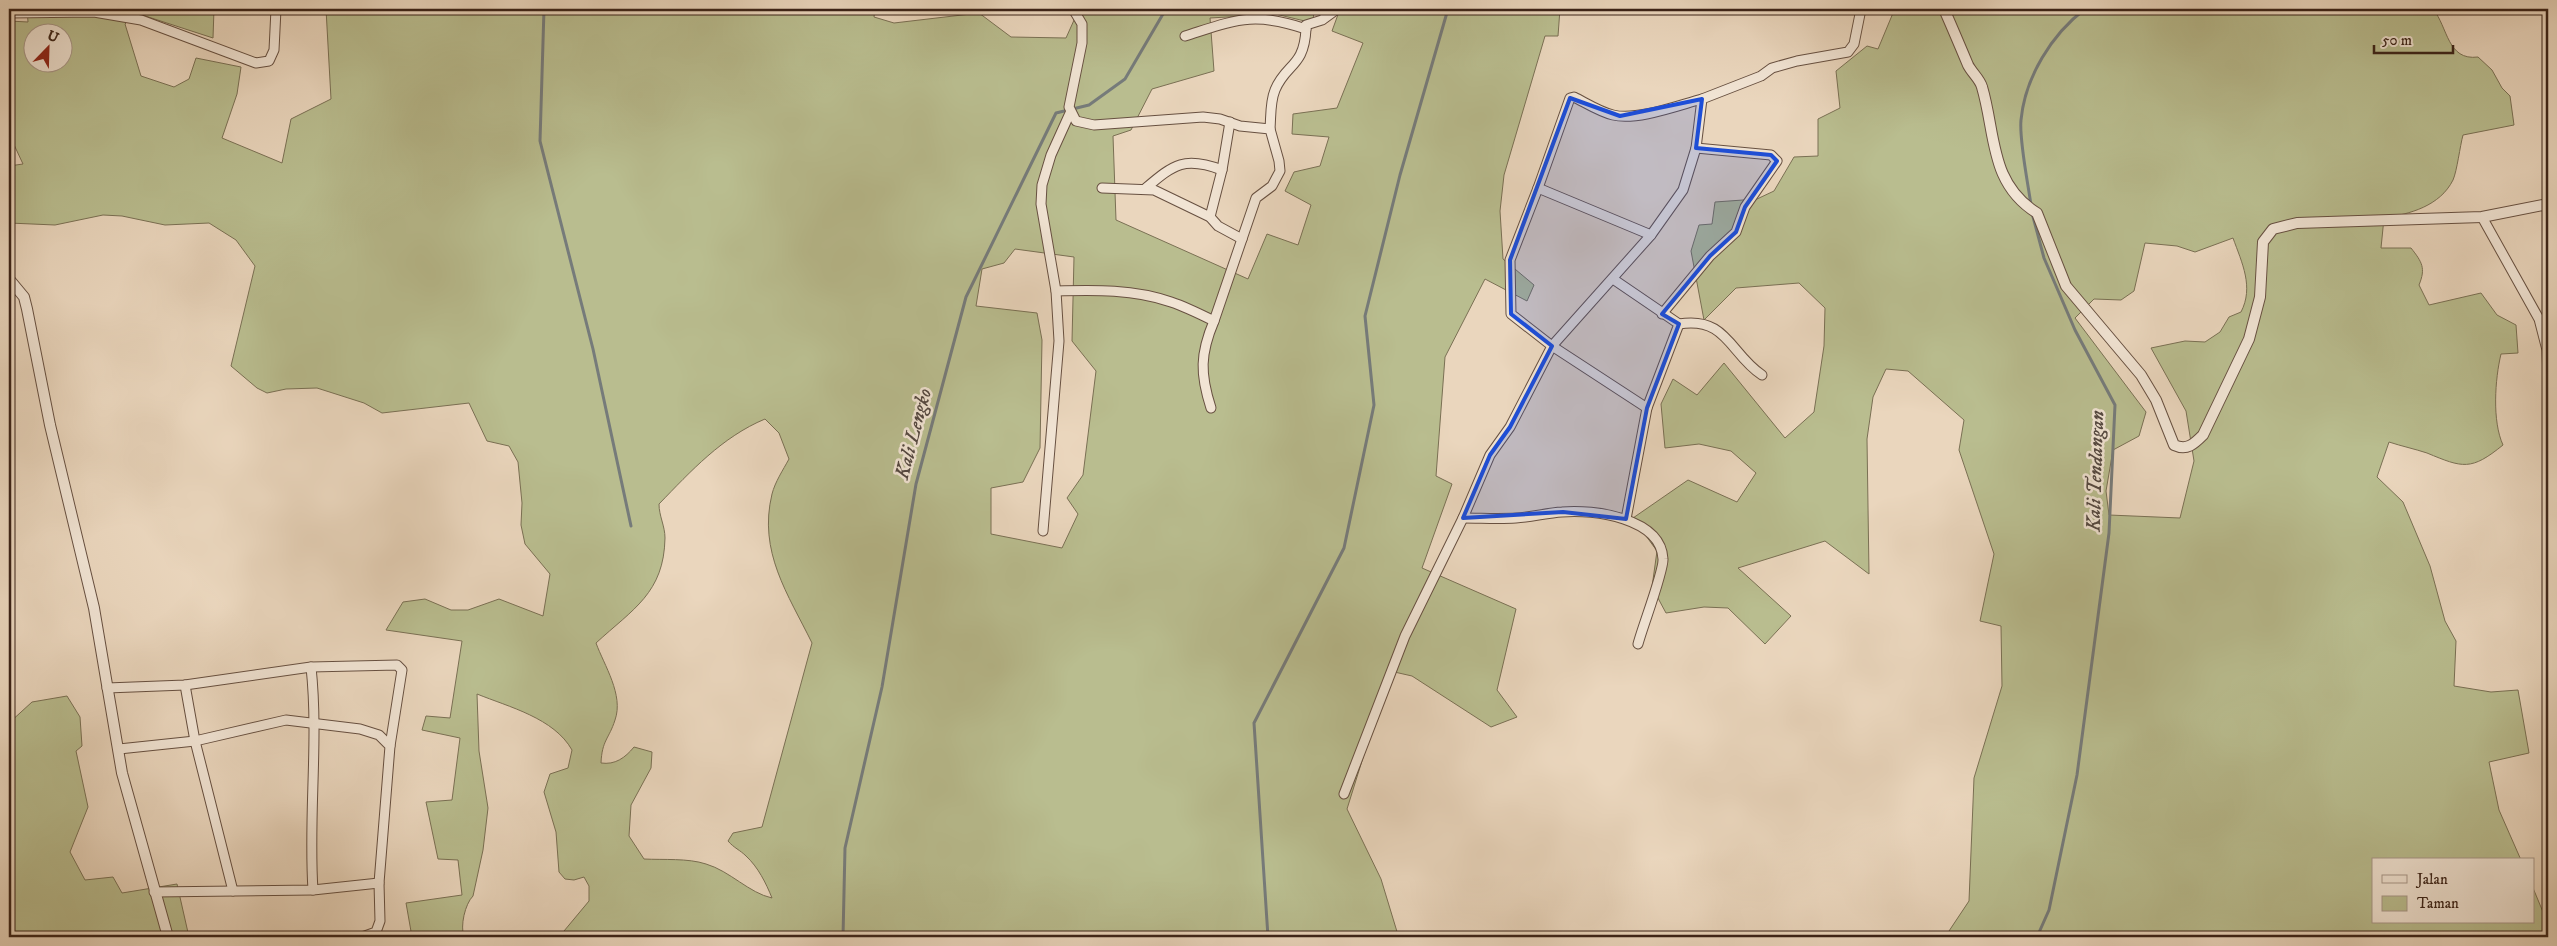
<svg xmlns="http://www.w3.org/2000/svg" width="2557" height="946" viewBox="0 0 2557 946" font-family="'IM FELL DW Pica',serif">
	<rect width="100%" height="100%" fill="#ead6bd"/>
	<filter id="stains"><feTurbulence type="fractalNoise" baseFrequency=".004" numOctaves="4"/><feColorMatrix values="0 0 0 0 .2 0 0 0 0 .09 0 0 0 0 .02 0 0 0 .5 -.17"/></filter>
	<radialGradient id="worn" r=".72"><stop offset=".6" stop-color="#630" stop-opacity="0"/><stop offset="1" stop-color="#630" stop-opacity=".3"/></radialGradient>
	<g fill="#b9bd8f" stroke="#7a7054" fill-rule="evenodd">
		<path d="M27 9H214L213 38 136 13 125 24 141 76 174 87 189 79 196 58 241 67 237 94 222 138 282 163 291 119 331 99 326 9H875L874 17 894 23 979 13 1011 37 1066 38 1079 9H1314L1313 23 1267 12 1262 15 1210 18 1214 71 1152 89 1131 130 1113 136 1116 220 1248 279 1267 234 1298 245 1311 205 1285 191 1294 172 1320 166 1329 137 1292 134 1293 114 1337 108 1363 43 1332 31 1340 9H1560L1558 36H1545L1504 175 1500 211 1503 259 1534 285 1527 301 1485 279 1445 357 1436 476 1452 484 1422 568 1516 609 1497 690 1517 717 1491 727 1412 676 1390 671 1347 809 1381 879 1398 935 1402 937H559L589 901V886L584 877 574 880 565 879 559 872 556 832 544 792 550 774 568 768 572 750C554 718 509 707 477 694L479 751 488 808 483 850 473 896C465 904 460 926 464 937H412L406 903 462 895 458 860 438 859 426 802 452 800 460 738 422 730 426 716 450 718 462 641 386 630 403 602 425 599 451 610H468L499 599 543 616 550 574 525 544 521 525 522 503 518 462 509 446 487 441 469 403 382 413 364 403 317 388 286 389 267 393 257 388 231 366 255 266 236 240 209 223 165 225 122 216 103 215 55 225 9 223V166L23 164 9 134V21L28 22ZM32 32H62V62H32ZM1015 249 1074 257 1072 341 1096 371 1083 475 1067 498 1078 514 1062 548 991 534V488L1023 482 1040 448 1042 340 1037 313 976 306 982 269 1004 263ZM765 419 779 433 789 459C783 470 775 482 772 494 758 552 788 594 812 643L762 827 733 833 728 841C734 848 740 850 746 856 758 867 766 883 772 898 749 893 730 871 706 864 688 858 663 860 644 859L629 836 631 805 651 768 652 752 634 747C625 758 615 765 601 763 602 740 609 739 615 720 624 695 604 665 596 643 633 609 664 593 665 538 665 526 659 516 659 504 691 471 722 437 765 419Z"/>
		<path d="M1876 9H2433C2448 27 2447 61 2478 57L2492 70 2502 88 2510 96 2514 125 2463 135C2460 146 2457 171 2453 180 2440 206 2410 214 2384 218L2381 248H2411C2422 262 2426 268 2419 285L2429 305 2481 293 2497 315 2516 325 2518 353 2501 354C2495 379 2492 421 2503 445 2471 471 2463 468 2427 453 2415 449 2401 446 2389 442L2377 477 2403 502 2430 566 2445 621 2456 641 2454 686 2491 692 2518 690 2529 753 2489 762 2499 810 2521 860H2373V922H2533V888L2548 924V937H1945L1969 901 1974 778 2002 686 2001 626 1980 621 1994 554 1959 450 1964 420 1908 371 1886 369 1873 397 1867 439 1869 574 1825 541 1738 568 1791 616 1765 644 1728 608 1704 607 1666 613 1652 587 1657 551 1633 518 1688 480 1737 502 1756 473 1731 451 1699 444 1665 448 1661 404 1673 379 1697 395 1724 363 1785 438 1814 412 1824 346 1825 308 1799 283 1736 288 1704 320 1691 251 1699 225 1712 224 1715 202 1757 199 1774 191 1794 157 1818 156V119L1840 108 1836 71 1867 46 1878 49 1893 13ZM2233 238C2242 263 2254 287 2241 312L2229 317 2220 332 2205 342 2185 341 2151 348 2186 411 2194 461 2180 518 2109 515 2106 491 2113 450 2139 436 2146 412 2075 318 2094 299 2121 300 2134 291 2145 243 2177 246 2195 252Z"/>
		<path d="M67 696 80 717 82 746 76 751 88 807 70 852 85 880 113 877 122 893 177 884 189 937H9V723L32 702Z"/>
	</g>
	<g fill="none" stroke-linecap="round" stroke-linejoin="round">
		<g stroke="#767b7a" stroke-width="3">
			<path d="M544 9 540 141 593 349 631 526"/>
			<path d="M2031 205C2028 183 2019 140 2021 120 2025 77 2052 34 2085 9"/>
			<path d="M2032 213 2044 258 2075 330 2115 405 2109 533 2077 775 2049 910 2037 937"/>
			<path d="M843 937 845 848 882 687 916 484 966 297 1056 113 1089 105 1125 79 1163 14V9"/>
			<path d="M1268 937 1254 723 1344 548 1374 405 1365 316 1400 175 1448 9"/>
		</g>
		<g stroke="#675041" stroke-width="11">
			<g id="minor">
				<path d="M1073 9 1082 24V43L1069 107 1076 121 1094 125 1203 117 1220 119 1240 126 1270 129 1279 161 1280 171 1272 186 1256 198 1242 239 1218 226 1210 217 1154 190 1102 188"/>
				<path d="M9 13 94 12 141 20 256 63 269 61 274 50 276 9"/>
				<path d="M1306 29V25L1322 20 1337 9"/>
				<path d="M1185 36C1236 20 1253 11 1306 29 1304 68 1286 63 1275 90 1270 102 1271 116 1270 129"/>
				<path d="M1146 188C1174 164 1185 156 1222 170"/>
				<path d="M1538 188 1510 260 1511 314 1552 346 1647 408"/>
				<path d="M1210 217 1222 170 1230 122"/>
				<path d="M2482 217 2539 319 2547 350 2548 378"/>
				<path d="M1651 235 1538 188 1570 98 1574 97C1586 103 1600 112 1613 115 1637 121 1679 105 1702 99"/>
				<path d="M1613 279 1679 324 1647 408 1626 519"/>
				<path d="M1056 291C1095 290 1134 289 1171 302 1186 307 1200 314 1214 321L1242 239"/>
				<path d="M1662 314 1710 256 1736 232 1745 207 1777 161 1771 155 1696 148"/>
				<path d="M1679 324C1727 316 1730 354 1762 375"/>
				<path d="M1211 408C1200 374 1200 354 1214 321"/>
				<path d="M1463 518C1481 518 1499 519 1516 518 1532 517 1547 513 1562 512 1594 509 1661 518 1663 559 1664 571 1642 628 1638 644"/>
				<path d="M1043 531 1059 341 1056 291 1041 204 1042 185 1051 155 1070 113"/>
				<path d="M185 685 195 741 233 891"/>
				<path d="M107 688 185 685 311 667 397 665 402 670 390 746"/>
				<path d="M119 749 195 741 286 720 360 729 379 735 390 746 379 883 380 921 376 932 362 937"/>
				<path d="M1344 794 1405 636 1463 518 1490 455 1510 427 1552 346 1651 235 1683 190 1696 148 1702 99 1761 76 1772 68 1797 61 1848 52 1854 44 1861 9"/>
				<path d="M313 890 379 883"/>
				<path d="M154 892 313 890C308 816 319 741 311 667"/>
			</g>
		</g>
		<g stroke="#675041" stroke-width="12">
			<g id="tertiary">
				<path d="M1944 9C1952 27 1960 46 1968 65 1972 73 1980 79 1982 87 1996 134 1989 183 2037 213L2066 286 2141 375 2156 400 2174 445C2187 451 2194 444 2203 435L2249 339 2260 297 2263 242 2273 229 2297 223 2482 217 2548 204"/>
				<path d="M9 279 24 297 27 309 50 425 94 608 122 773 168 937"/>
			</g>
		</g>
		<use href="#minor" stroke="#f1e4d4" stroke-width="9"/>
		<use href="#tertiary" stroke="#f1e4d4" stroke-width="10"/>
	</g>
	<path fill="#1d4ed8" fill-opacity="0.2" stroke="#1d4ed8" stroke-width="4" stroke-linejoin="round" d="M1570 98 1620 116 1702 99 1696 148 1771 155 1777 161 1745 207 1736 232 1710 256 1662 314 1679 324 1647 408 1626 519 1563 512 1463 518 1490 455 1510 427 1552 346 1511 314 1510 260Z"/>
	<g text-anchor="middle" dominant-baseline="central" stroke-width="5" stroke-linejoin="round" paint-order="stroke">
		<g font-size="20" font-style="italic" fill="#544841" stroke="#f1e4d4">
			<text transform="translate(914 434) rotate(-75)">Kali Lengko</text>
			<text transform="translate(2096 471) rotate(-88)">Kali Tendangan</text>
		</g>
	</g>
	<rect width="2557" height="946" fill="none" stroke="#ead6bd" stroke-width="30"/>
	<rect x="10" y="10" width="2537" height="926" fill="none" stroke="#3b2318" stroke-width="2.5"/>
	<rect x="15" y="15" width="2527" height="916" fill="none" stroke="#3b2318"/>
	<rect x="2372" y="858" width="162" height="65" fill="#f1e4d4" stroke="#a89789"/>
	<rect x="2382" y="875" width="25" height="8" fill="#f1e4d4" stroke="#a89789"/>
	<text x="2417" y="884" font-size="15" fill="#3b2318">Jalan</text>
	<rect x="2382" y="896" width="25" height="15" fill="#b9bd8f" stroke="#a89789"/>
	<text x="2417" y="908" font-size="15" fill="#3b2318">Taman</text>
	<g transform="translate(48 48) rotate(23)"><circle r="24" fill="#f1e4d4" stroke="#a89789"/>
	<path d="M0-4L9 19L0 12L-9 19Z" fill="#8f2418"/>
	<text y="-8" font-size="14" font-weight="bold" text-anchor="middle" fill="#3b2318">U</text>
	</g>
	<path d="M2374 45v8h79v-8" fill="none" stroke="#3b2318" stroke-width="2.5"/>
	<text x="2382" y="45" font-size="15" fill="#3b2318" stroke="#f1e4d4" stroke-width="4" paint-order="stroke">50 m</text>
	<rect width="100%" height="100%" filter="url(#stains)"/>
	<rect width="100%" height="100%" fill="url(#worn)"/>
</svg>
